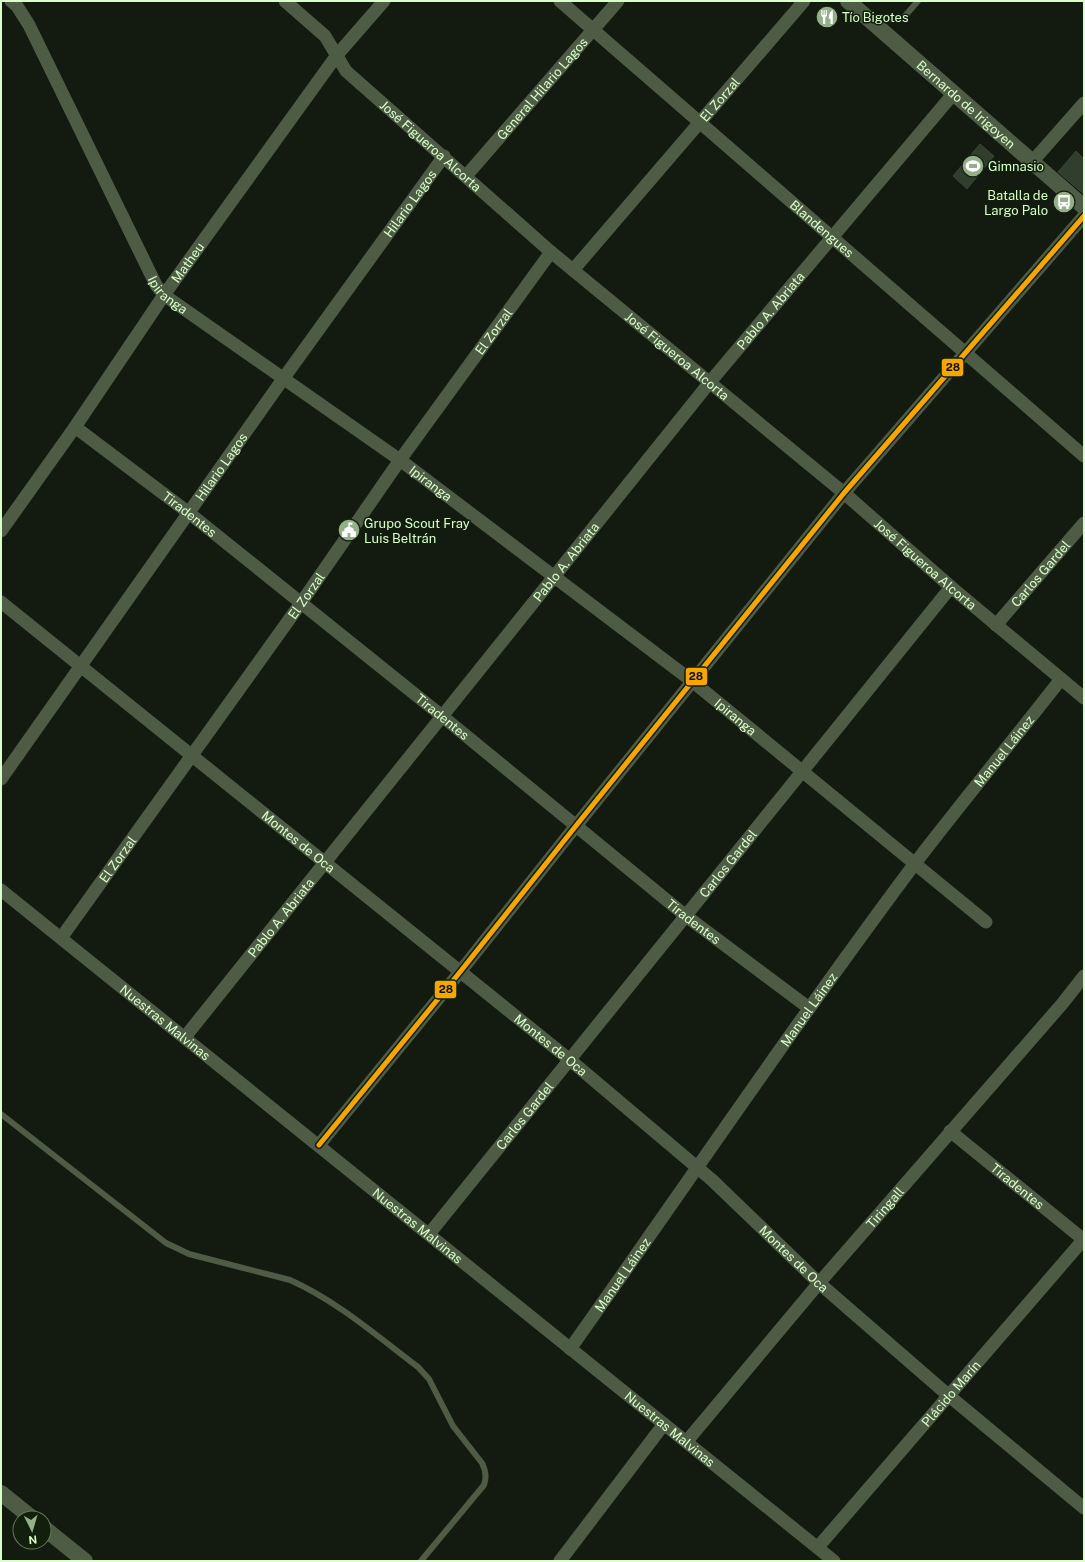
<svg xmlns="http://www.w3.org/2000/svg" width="1085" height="1562" viewBox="0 0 1085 1562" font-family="'Public Sans',sans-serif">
	<rect width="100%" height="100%" fill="#131b10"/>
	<g fill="#323e2d" stroke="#374632">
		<path d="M980 144 994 156 967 189 953 176Z"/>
		<path d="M1076 151 1084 159V194L1058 172Z"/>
	</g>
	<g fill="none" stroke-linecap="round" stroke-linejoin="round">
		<g stroke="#4e5c45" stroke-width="6">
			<path d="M905 16 918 1"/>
			<path d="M1 1114 166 1243 189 1254 290 1280C337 1301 377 1336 418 1367L429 1379 453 1426 482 1463C486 1471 487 1477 484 1485L421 1561"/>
		</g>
		<g stroke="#4e5c45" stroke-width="13">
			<path id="s1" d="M11 1 17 6 29 25 156 285 164 295 400 460 692 681 986 922"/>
			<path id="s2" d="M285 1 325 36 346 71 551 252 844 493 951 587 1084 698"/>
			<path id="s3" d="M560 1 1084 456"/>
			<path d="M1032 162 1084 103"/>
			<path id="s4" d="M466 176 618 1"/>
			<path id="s5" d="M573 270 804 1"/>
			<path id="s6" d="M75 427 189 513 442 716 686 916 809 1008"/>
			<path id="s7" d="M1 531 75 427 164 295 337 55 384 1"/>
			<path id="s8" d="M1 602 570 1060 712 1180 819 1283 948 1395 1084 1508"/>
			<path id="s9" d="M996 625 1084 523"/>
			<path id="s10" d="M1 779 283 379 444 156"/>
			<path id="s11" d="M1 890 834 1561"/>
			<path id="s12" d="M61 938 301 603 400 460 551 252"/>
			<path id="s13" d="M185 1037 710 382 954 93"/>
			<path id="s14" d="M950 1131 1084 1240"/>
			<path d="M319 1145 460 972 575 827 844 493 1084 216"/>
			<path id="s15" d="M429 1234 951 587"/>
			<path id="s16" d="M570 1349C684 1188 795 1024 913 866 961 803 1012 742 1061 679"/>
			<path id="s17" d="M687 1441 819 1283 1062 1004 1084 976"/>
			<path id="s18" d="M818 1547 1084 1239"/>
			<path d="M560 1561 664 1424"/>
		</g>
		<g stroke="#4e5c45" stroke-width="16">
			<path id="s19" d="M848 1 1084 207"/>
			<path d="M1 1493 32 1518"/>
			<path d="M44 1528 85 1561"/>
		</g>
		<g stroke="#111f0c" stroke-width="8">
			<path id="bus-1" d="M319 1145 460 972 575 827 844 493 1084 216"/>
		</g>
		<use href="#bus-1" stroke="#f7a600" stroke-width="5"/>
	</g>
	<defs>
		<g id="restaurant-disc" transform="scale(1.15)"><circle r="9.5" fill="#94af89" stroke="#111f0c"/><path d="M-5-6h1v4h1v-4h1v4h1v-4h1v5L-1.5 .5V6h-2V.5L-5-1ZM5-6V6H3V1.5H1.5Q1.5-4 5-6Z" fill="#fff"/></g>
		<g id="stadium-disc" transform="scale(1.15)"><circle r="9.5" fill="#94af89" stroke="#111f0c"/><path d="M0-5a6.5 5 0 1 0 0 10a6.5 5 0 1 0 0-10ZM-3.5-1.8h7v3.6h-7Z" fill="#fff"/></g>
		<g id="bus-disc" transform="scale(1.15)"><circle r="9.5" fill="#94af89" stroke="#111f0c"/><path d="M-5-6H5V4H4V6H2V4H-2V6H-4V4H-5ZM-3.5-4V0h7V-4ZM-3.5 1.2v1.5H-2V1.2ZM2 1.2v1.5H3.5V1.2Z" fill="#fff"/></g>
		<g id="civic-disc" transform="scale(1.15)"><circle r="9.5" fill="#94af89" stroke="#111f0c"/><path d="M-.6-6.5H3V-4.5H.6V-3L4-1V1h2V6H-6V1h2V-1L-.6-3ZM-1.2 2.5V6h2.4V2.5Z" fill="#fff"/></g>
	</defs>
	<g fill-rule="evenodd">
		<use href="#restaurant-disc" x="827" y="17"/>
		<use href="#stadium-disc" x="973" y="166"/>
		<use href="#bus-disc" x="1064" y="202"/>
		<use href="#civic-disc" x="349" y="530"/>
	</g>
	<g text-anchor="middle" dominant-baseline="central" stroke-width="3" stroke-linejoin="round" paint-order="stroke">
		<g font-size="13" fill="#daffca" stroke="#111f0c" text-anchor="start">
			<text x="842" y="17">Tío Bigotes</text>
			<text x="988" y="166">Gimnasio</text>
			<text x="1048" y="195" text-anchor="end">Batalla de<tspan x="1048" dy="15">Largo Palo</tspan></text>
			<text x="364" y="523">Grupo Scout Fray<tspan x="364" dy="15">Luis Beltrán</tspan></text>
		</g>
		<g font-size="13" fill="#daffca" stroke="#111f0c">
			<text stroke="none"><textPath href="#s4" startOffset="116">General Hilario Lagos</textPath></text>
			<text stroke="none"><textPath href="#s5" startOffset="225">El Zorzal</textPath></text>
			<text stroke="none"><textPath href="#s19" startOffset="157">Bernardo de Irigoyen</textPath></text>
			<text stroke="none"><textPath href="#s2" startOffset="207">José Figueroa Alcorta</textPath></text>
			<text stroke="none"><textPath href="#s10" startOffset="706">Hilario Lagos</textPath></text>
			<text stroke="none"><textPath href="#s3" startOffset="347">Blandengues</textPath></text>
			<text stroke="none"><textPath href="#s7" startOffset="327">Matheu</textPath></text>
			<text stroke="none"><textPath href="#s1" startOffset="335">Ipiranga</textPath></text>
			<text stroke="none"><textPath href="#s13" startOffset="933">Pablo A. Abriata</textPath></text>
			<text stroke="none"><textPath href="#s12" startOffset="745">El Zorzal</textPath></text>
			<text stroke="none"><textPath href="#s2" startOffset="531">José Figueroa Alcorta</textPath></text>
			<text stroke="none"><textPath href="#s10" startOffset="382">Hilario Lagos</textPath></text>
			<text stroke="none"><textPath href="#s1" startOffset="659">Ipiranga</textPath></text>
			<text stroke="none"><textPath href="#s6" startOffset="144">Tiradentes</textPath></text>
			<text stroke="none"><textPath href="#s13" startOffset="609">Pablo A. Abriata</textPath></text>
			<text stroke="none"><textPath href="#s2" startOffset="855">José Figueroa Alcorta</textPath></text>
			<text stroke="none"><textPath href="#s9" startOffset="68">Carlos Gardel</textPath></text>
			<text stroke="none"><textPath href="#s12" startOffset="421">El Zorzal</textPath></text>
			<text stroke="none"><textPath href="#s6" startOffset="468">Tiradentes</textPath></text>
			<text stroke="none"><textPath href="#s1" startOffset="1043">Ipiranga</textPath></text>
			<text stroke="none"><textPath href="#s16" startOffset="739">Manuel Láinez</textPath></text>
			<text stroke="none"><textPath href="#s8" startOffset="382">Montes de Oca</textPath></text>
			<text stroke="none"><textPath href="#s12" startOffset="97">El Zorzal</textPath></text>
			<text stroke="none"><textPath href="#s15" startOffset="476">Carlos Gardel</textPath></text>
			<text stroke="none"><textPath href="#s13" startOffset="153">Pablo A. Abriata</textPath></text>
			<text stroke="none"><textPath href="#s6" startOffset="792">Tiradentes</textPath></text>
			<text stroke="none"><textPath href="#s16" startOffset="415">Manuel Láinez</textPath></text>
			<text stroke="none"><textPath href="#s11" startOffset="211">Nuestras Malvinas</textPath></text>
			<text stroke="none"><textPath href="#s8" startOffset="706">Montes de Oca</textPath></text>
			<text stroke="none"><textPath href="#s15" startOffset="152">Carlos Gardel</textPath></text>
			<text stroke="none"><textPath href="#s14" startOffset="87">Tiradentes</textPath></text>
			<text stroke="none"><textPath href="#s17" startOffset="306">Tiringall</textPath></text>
			<text stroke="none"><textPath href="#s11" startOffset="535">Nuestras Malvinas</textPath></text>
			<text stroke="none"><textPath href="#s8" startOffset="1030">Montes de Oca</textPath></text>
			<text stroke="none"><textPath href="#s16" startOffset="91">Manuel Láinez</textPath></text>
			<text stroke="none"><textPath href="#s18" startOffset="203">Plácido Marín</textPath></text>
			<text stroke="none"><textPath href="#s11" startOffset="859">Nuestras Malvinas</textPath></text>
		</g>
	</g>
	<g stroke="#111f0c" stroke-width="1.5">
		<rect x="941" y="358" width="23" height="19" rx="4" fill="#f7a600"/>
		<rect x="685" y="667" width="23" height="19" rx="4" fill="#f7a600"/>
		<rect x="434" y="980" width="23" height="19" rx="4" fill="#f7a600"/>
	</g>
	<g font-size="11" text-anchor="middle" font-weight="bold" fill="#111">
		<text x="953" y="371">28</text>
		<text x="696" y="680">28</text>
		<text x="446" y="993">28</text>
	</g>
	<rect width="1085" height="1562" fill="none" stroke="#daffca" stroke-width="4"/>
	<g transform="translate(32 1530) rotate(175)"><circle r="19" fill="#111f0c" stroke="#617958"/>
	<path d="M0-3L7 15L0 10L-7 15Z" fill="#94af89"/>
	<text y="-6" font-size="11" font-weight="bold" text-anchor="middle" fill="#daffca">N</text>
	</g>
</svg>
